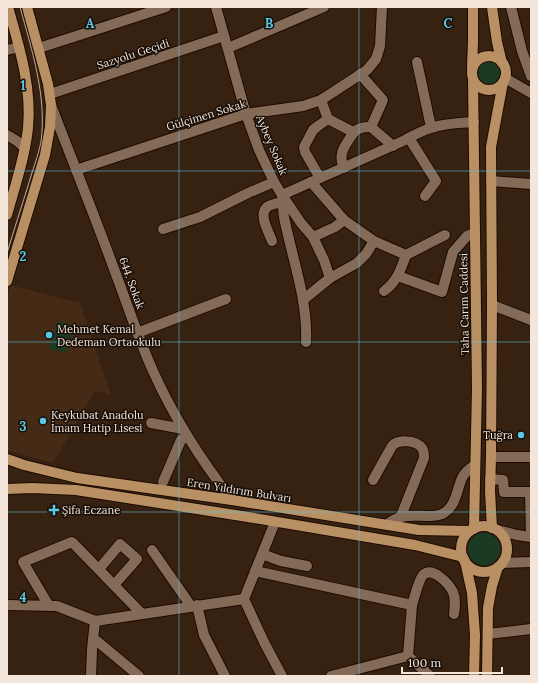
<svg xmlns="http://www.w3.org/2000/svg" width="538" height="683" viewBox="0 0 538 683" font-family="Lora,serif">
	<rect width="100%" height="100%" fill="#372212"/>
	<path fill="#452a15" d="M11 285 80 303 111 395 95 391 53 463 7 450V300Z"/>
	<g fill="#1b3a24">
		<circle cx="489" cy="73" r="11"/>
		<path d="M58 321 74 326 65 353 49 348Z"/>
		<circle cx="484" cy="549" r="16"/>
	</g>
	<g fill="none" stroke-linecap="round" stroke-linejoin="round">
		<g stroke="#1e0b00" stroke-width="12">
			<g id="minor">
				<path d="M216 7 246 114 259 150 274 182 282 195 301 223 313 237 324 260 330 278"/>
				<path d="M511 7 522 51 531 76"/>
				<path d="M39 48 166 7"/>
				<path d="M228 48 324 7"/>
				<path d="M7 50 19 47"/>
				<path d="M417 62 431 127"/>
				<path d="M360 74 383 100 371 127"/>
				<path d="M505 78 531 93"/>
				<path d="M50 94 224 36"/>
				<path d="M321 100 328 119 353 132"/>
				<path d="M51 105C72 160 94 214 114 269 127 303 138 338 153 371 174 418 201 460 232 500"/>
				<path d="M7 135 17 141 25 148"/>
				<path d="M409 138 436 181 425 196"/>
				<path d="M344 168C339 157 342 150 348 141 354 131 358 126 371 127L393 146"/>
				<path d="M76 170 246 114 303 106 321 100 367 70 376 59 380 46 382 7"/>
				<path d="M320 178 305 152 304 147 313 130 318 126 328 119"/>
				<path d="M491 181 531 184"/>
				<path d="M311 182 344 220 374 241 406 255"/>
				<path d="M163 229 200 217 248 193 274 182"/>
				<path d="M313 237 335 227 344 220"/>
				<path d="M272 241C269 232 258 215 267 207 271 204 278 203 283 202"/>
				<path d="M398 276 442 292 453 252 467 236 475 233"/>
				<path d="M384 291C397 282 401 269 406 255L445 235"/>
				<path d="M303 300 330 278 357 263 366 254 374 241"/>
				<path d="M492 305 531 320"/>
				<path d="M137 333 226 299"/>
				<path d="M306 342C308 300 292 258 284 217 283 210 283 202 282 195L403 141C412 136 421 131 431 128 444 123 460 123 474 122"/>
				<path d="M151 423 183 429"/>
				<path d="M491 457H531"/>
				<path d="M490 479 503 480 504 492H530L531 537"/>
				<path d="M373 480 392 446C398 439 416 440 422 448 424 451 424 454 424 458L401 516"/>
				<path d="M163 482 181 440 187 436"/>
				<path d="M275 522 244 599 264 642 282 676"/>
				<path d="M387 525C399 513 414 516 429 516 434 516 439 516 444 513 456 506 457 489 462 478 465 472 470 468 475 465"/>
				<path d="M497 530 517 535 531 537"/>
				<path d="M152 550 191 606"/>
				<path d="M262 554 281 561 307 566"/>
				<path d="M502 563 531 562"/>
				<path d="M99 569 120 544 137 559 114 585"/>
				<path d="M255 571 412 605"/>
				<path d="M7 605 57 606 95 621 244 599"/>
				<path d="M197 605 204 635 225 676"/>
				<path d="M49 606 23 562 72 542 142 614"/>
				<path d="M488 634 531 629"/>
				<path d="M93 640 97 641 139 676"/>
				<path d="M408 656 412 605C414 599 419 579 423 575 433 566 449 584 453 592 456 599 455 606 454 614"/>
				<path d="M91 676 92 649 95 621"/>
				<path d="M331 676 408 656 430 676"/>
			</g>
		</g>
		<g stroke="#1e0b00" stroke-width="12">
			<g id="major">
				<path d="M492 7 497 42 502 63"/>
				<circle cx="489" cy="73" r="17"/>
				<path d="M472 68 473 42V7"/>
				<path d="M473 80 477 388 474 529"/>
				<path d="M7 215C15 186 25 157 28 128 32 87 19 46 8 7"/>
				<path d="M7 281 45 155 50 127 51 105 48 84 27 7"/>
				<path d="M7 459 24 465 77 478 232 500 419 530 470 531"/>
				<path d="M7 489 32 488 76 490 248 517 415 545 463 557"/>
				<circle cx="484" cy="549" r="23"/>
				<path d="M492 528 490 491 491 457 492 305 491 147 503 82"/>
				<path d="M465 561 472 593 475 635 474 676"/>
				<path d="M487 676 488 608 492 586 498 567"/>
			</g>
		</g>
		<use href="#minor" stroke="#846b58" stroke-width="10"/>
		<use href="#major" stroke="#b99063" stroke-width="10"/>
		<path stroke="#baaa9d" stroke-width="1" d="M7 253C14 230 21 208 28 186 32 171 38 157 41 142 47 96 32 51 20 7"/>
	</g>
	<path fill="none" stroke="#59c8e5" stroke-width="1" stroke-opacity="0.55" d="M179 7V676M359 7V676M7 171H531M7 342H531M7 512H531"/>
	<g fill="#59c8e5" stroke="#170e07" stroke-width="1.5">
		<circle cx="49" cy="335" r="4"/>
		<circle cx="43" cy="421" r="4"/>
		<circle cx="521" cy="435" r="4"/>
		<path d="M52 504h4v4h4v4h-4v4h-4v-4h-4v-4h4z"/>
	</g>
	<g text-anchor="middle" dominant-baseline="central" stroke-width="3" stroke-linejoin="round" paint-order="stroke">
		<g font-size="11" fill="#f4e6db" stroke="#170e07">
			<text transform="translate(133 54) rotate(-18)">Sazyolu Geçidi</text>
			<text transform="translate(206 115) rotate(-17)">Gülçimen Sokak</text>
			<text transform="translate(272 145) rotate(67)">Aybey Sokak</text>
			<text transform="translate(132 283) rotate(70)">644. Sokak</text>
			<text transform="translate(464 304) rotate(-91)">Taha Carım Caddesi</text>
			<text transform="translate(239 490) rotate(9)">Eren Yıldırım Bulvarı</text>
		</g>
		<g font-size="11" fill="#f4e6db" stroke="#170e07" text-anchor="start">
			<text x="57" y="329">Mehmet Kemal<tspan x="57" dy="13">Dedeman Ortaokulu</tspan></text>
			<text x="51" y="415">Keykubat Anadolu<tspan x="51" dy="13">İmam Hatip Lisesi</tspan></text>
			<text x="513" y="435" text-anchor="end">Tuğra</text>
			<text x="62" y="510">Şifa Eczane</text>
		</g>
	</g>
	<g font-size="13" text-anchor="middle" font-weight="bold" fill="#59c8e5" stroke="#170e07" stroke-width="3" stroke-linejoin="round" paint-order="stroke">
		<text x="90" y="28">A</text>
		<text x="269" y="28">B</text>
		<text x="448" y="28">C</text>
		<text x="23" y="90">1</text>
		<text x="23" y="261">2</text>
		<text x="23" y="431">3</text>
		<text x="23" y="602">4</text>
	</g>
	<rect width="538" height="683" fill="none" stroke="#f4e6db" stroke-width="16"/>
	<path d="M402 667v6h100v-6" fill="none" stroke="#f4e6db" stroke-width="2"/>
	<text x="408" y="667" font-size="12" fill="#f4e6db" stroke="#170e07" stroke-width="3" paint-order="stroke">100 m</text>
</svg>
